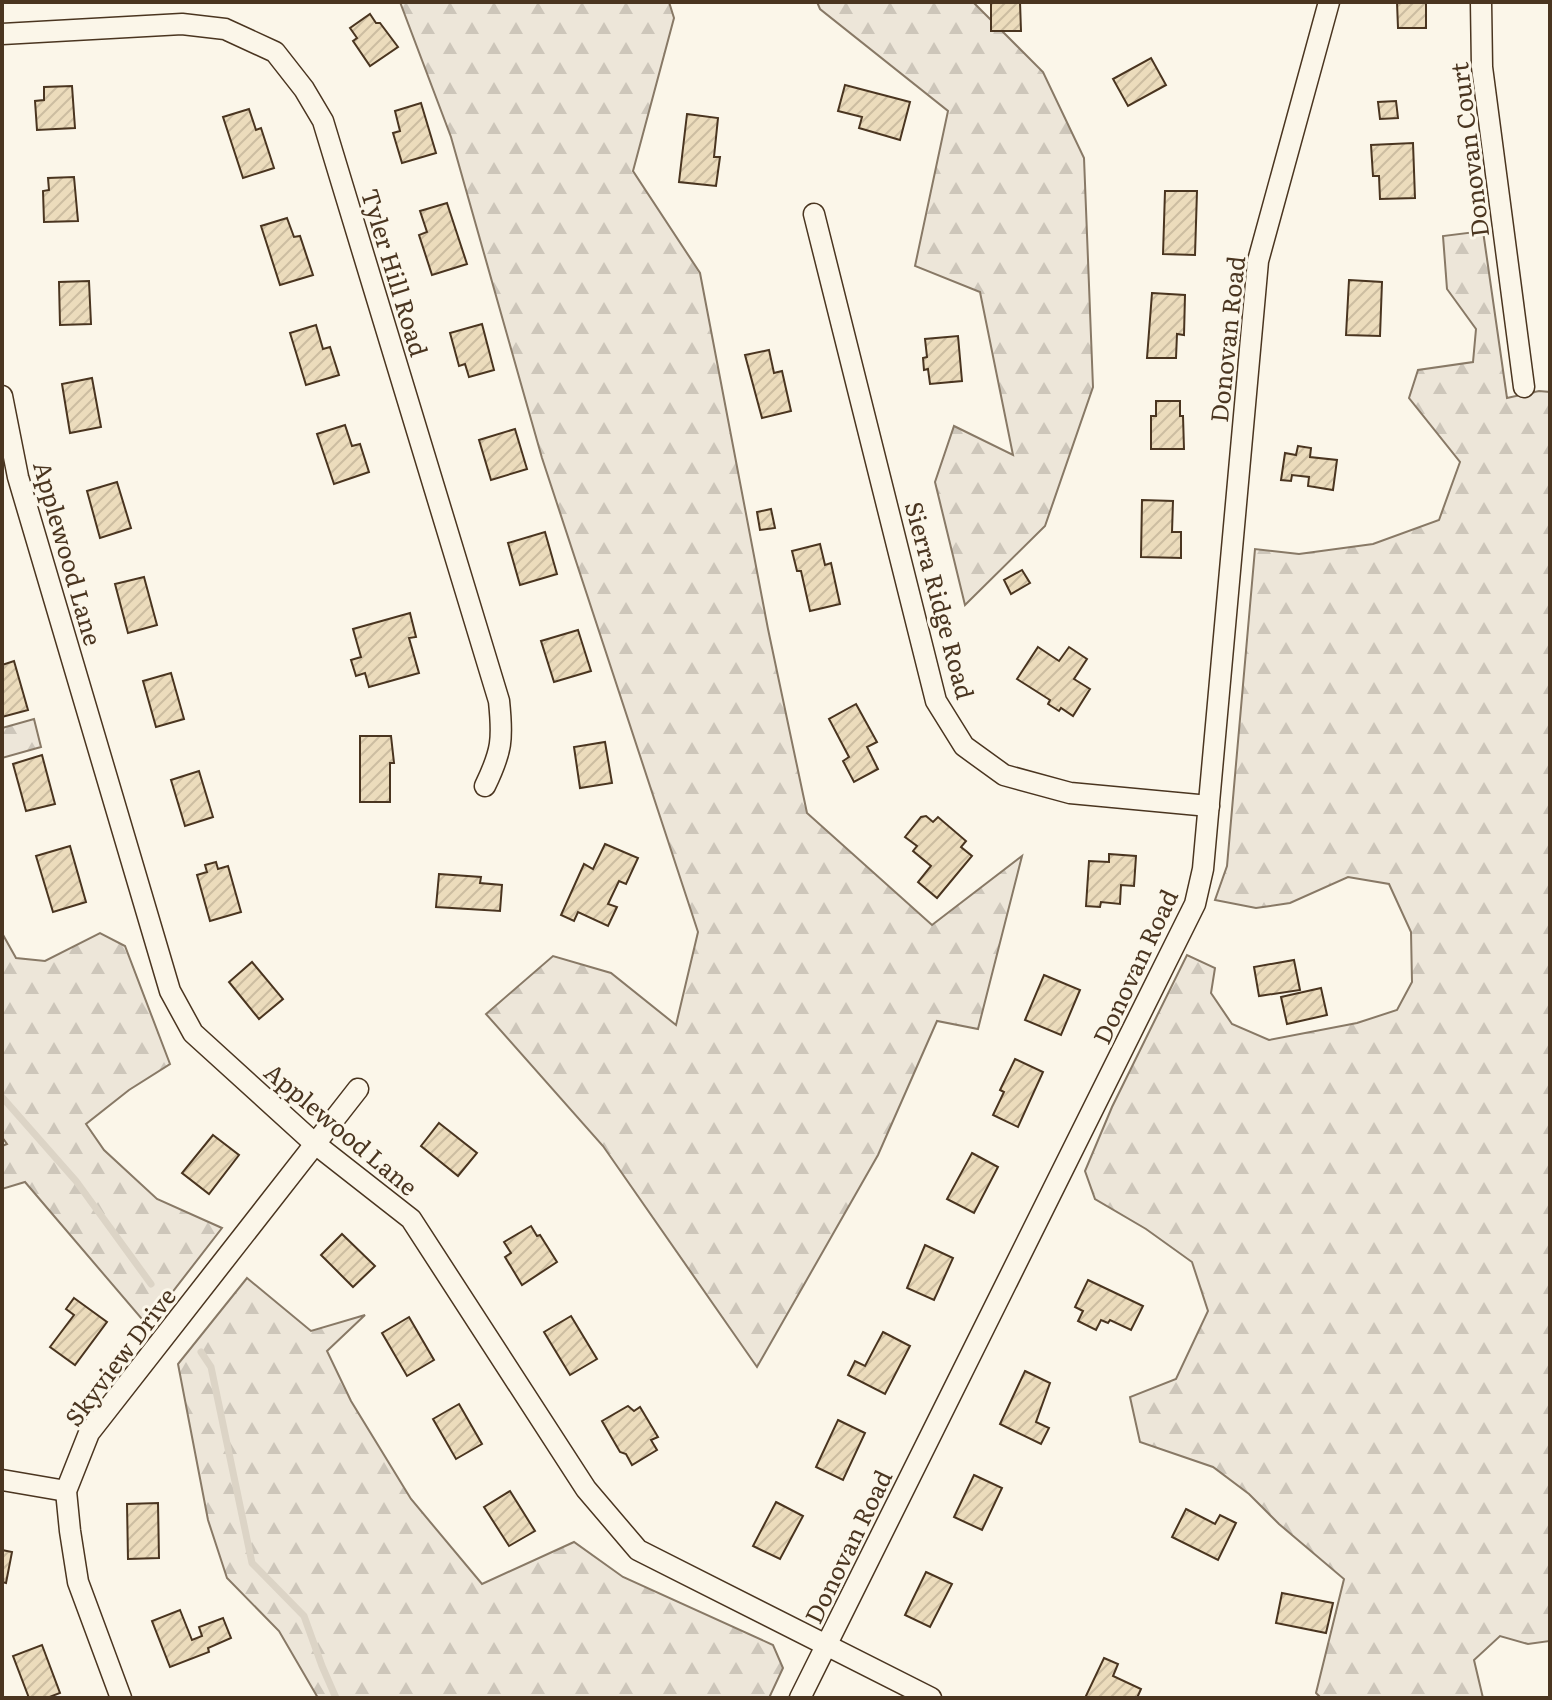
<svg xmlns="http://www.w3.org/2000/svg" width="1552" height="1700" viewBox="0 0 1552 1700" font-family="Literata,serif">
	<defs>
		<pattern id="forest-firs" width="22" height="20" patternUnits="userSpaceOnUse" patternTransform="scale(2)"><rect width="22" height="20" fill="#ede6d9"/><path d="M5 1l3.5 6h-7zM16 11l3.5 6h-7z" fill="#cdc6ba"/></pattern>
		<pattern id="building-hatch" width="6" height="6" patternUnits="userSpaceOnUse" patternTransform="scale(2)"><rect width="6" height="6" fill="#ecdcbc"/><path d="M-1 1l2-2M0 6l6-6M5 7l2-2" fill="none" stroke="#ccbda1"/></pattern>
	</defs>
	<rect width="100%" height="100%" fill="#fbf6e9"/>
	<g fill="url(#forest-firs)" stroke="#887966" stroke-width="2">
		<path d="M400 2H669L674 18 633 171 700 273 768 629 807 813 932 925 1022 856 978 1029 937 1021 878 1155 757 1367 603 1146 486 1014 553 956 611 973 676 1025 698 932 542 458 451 137Z"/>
		<path d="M817 2H973L1043 72 1084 158 1093 387 1045 526 965 605 935 482 954 426 1013 455 980 292 915 266 948 111 820 9Z"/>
		<path d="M1483 231 1507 398 1539 391 1550 392V1641L1528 1644 1500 1636 1474 1660 1483 1698H1321L1316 1693 1344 1579 1279 1524 1249 1494 1213 1467 1140 1442 1130 1397 1176 1379 1208 1311 1192 1262 1146 1229 1095 1199 1085 1171 1112 1107 1187 955 1215 968 1211 993 1232 1024 1269 1040 1357 1023 1397 1010 1412 982 1411 932 1389 884 1348 877 1290 903 1256 908 1215 900 1227 866 1255 549 1299 554 1373 544 1439 520 1460 462 1409 398 1418 370 1473 362 1476 329 1447 289 1443 236Z"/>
		<path d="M34 719 41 747 2 758V728Z"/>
		<path d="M2 933 16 958 45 961 100 933 125 946 170 1064 129 1090 86 1124 104 1150 157 1199 222 1228 147 1325 25 1182 2 1189V1146L7 1144 2 1137Z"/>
		<path d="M247 1278 311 1331 365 1315 327 1351 351 1401 411 1499 482 1584 574 1542 623 1577 773 1645 783 1668 769 1698H318L279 1631 227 1578 208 1520 178 1364Z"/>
	</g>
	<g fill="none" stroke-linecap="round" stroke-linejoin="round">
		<g stroke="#dcd4c6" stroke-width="7">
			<path d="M2 1097 76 1181 151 1284"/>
			<path d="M201 1352 211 1367 252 1563 304 1616 322 1666 336 1698"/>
		</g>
	</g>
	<g fill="url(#building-hatch)" stroke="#4a3520" stroke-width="2">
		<path d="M991 2H1020L1021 31H991Z"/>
		<path d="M1397 2H1426V28H1398Z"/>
		<path d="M370 14 376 23H380L398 47 370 66 353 41 357 38 350 28Z"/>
		<path d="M1151 58 1166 85 1128 106 1113 79Z"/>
		<path d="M845 85 910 102 900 140 859 128 862 117 838 111Z"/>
		<path d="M72 86 75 128 37 130 35 101 44 100V87Z"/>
		<path d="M1396 101 1398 118 1380 119 1378 102Z"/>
		<path d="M421 103 436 153 402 163 393 133 400 131 395 111Z"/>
		<path d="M249 109 256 130 261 128 274 168 243 178 223 117Z"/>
		<path d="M687 114 718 118 714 157H720L716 186 679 182Z"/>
		<path d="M1413 143 1415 198 1380 199 1379 176H1373L1371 145Z"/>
		<path d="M74 177 78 221 44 222 43 191 49 190 48 178Z"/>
		<path d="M1165 191H1197L1195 255 1163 254Z"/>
		<path d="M447 203 467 264 432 275 419 235 427 232 420 211Z"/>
		<path d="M287 218 294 237 300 236 313 275 280 285 261 226Z"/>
		<path d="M1349 280 1382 282 1380 336 1346 335Z"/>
		<path d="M89 281 91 324 60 325 59 282Z"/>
		<path d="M1152 293 1185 295 1184 335 1177 334 1176 358H1147Z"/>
		<path d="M482 324 494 370 469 377 465 364 459 366 450 333Z"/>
		<path d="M316 325 323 349 330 347 339 375 306 385 290 333Z"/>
		<path d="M958 336 962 381 930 384 928 369 924 370 923 358 927 357 925 339Z"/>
		<path d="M769 350 774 373 782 371 791 411 762 418 745 355Z"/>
		<path d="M92 378 101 427 70 433 62 384Z"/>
		<path d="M1156 401H1180V416H1183L1184 449H1151V416H1156Z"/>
		<path d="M345 425 352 446 360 444 369 472 334 484 317 434Z"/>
		<path d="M515 429 527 469 491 480 479 440Z"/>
		<path d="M1298 446 1311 448 1310 457 1337 460 1333 490 1308 486 1309 477 1292 475 1291 481 1281 480 1285 453 1296 455Z"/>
		<path d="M117 482 131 528 100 538 87 491Z"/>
		<path d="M1142 500 1173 501 1172 532H1181V558L1141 557Z"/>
		<path d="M771 509 775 528 760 530 757 512Z"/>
		<path d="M545 532 557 574 520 585 508 543Z"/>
		<path d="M820 544 825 565 831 563 840 604 810 611 801 571H797L792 551Z"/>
		<path d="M1022 570 1030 583 1011 594 1004 580Z"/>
		<path d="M144 577 157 625 128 633 115 584Z"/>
		<path d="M410 613 416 637 409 638 419 673 369 687 365 673 356 676 351 660 361 657 353 629Z"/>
		<path d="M578 630 591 671 554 682 541 641Z"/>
		<path d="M1038 647 1059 661 1069 647 1087 659 1074 679 1090 689 1073 716 1061 708 1059 711 1048 704 1050 700 1017 679Z"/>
		<path d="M14 661 28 710 2 717V665Z"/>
		<path d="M171 673 184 719 156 727 143 681Z"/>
		<path d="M856 704 877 742 867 747 878 769 854 782 843 761 849 757 829 719Z"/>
		<path d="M360 736H391L394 763H390V802H360Z"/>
		<path d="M605 742 612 783 580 788 574 747Z"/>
		<path d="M42 755 55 804 26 811 13 764Z"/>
		<path d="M199 771 213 817 185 826 171 780Z"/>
		<path d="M926 816 933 822 938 817 966 841 961 847 972 856 937 898 918 882 931 866 913 851 917 846 905 837 921 817Z"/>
		<path d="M605 844 638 858 626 884 619 881 608 904 617 907 608 926 578 912 574 921 561 915 584 864 593 869Z"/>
		<path d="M70 846 86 902 53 912 36 856Z"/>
		<path d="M1109 854 1136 856 1134 886 1121 885 1120 904 1101 902 1100 907 1086 906 1089 861 1109 862Z"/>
		<path d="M216 862 218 869 228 866 241 912 210 921 197 875 207 872 205 865Z"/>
		<path d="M439 874 481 877 480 883 502 885 500 911 436 907Z"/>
		<path d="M1294 960 1300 990 1259 996 1254 967Z"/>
		<path d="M252 962 283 999 259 1019 229 982Z"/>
		<path d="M1044 975 1080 990 1061 1035 1025 1020Z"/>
		<path d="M1321 988 1327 1015 1287 1024 1281 997Z"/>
		<path d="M1015 1059 1043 1072 1018 1127 993 1115 1004 1092 1000 1090Z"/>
		<path d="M439 1123 477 1153 458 1176 421 1146Z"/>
		<path d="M213 1135 239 1155 209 1194 182 1173Z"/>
		<path d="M972 1153 998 1167 974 1213 947 1199Z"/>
		<path d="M531 1226 537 1236 540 1235 557 1262 522 1285 505 1257 511 1253 504 1242Z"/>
		<path d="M342 1234 375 1266 353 1287 321 1255Z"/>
		<path d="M925 1245 953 1258 934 1300 907 1288Z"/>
		<path d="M1088 1280 1143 1306 1131 1330 1110 1320 1108 1323 1101 1320 1096 1330 1078 1321 1083 1311 1075 1307Z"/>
		<path d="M74 1298 107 1322 75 1365 50 1347 74 1315 66 1309Z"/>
		<path d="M571 1316 597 1359 570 1375 544 1332Z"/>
		<path d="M409 1317 434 1360 407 1376 382 1333Z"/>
		<path d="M883 1332 910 1346 885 1394 848 1375 855 1361 865 1366Z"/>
		<path d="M1025 1371 1050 1383 1036 1422 1049 1428 1041 1444 1000 1424Z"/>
		<path d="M459 1404 482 1444 456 1459 433 1419Z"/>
		<path d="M628 1406 634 1411 640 1407 658 1437 651 1440 657 1450 632 1465 626 1454 620 1452 602 1421Z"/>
		<path d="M838 1420 865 1433 843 1480 816 1467Z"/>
		<path d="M974 1475 1002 1488 982 1530 954 1517Z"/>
		<path d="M510 1491 535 1531 509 1546 484 1507Z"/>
		<path d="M776 1502 803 1516 780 1559 753 1546Z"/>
		<path d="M158 1503 159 1558 128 1559 127 1504Z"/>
		<path d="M1186 1509 1215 1524 1220 1515 1236 1523 1218 1560 1172 1537Z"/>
		<path d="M2 1550 12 1552 6 1583 2 1582Z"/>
		<path d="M926 1572 952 1584 930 1627 905 1615Z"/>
		<path d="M1282 1593 1333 1603 1326 1633 1276 1623Z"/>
		<path d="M180 1610 192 1640 202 1636 199 1627 223 1618 231 1638 208 1648 209 1652 170 1667 152 1621Z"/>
		<path d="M42 1645 60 1693 47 1698H29L13 1656Z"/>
		<path d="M1104 1658 1118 1664 1113 1676 1141 1689 1137 1698H1085Z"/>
	</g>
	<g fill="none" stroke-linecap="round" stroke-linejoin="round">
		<g stroke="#4a3520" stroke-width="23">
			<g id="street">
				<path d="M1481 2 1482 67 1524 387"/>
				<path d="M2 34 182 24 225 29 275 52 304 89 323 121 499 701C503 739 502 751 485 786"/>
				<path d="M814 214 936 701 964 746 1004 775 1070 793 1209 806"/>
				<path d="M2 396 18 477 170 991 193 1033 314 1143 411 1219 586 1489 638 1550 931 1698"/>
				<path d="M2 1480 66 1491"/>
				<path d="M121 1698 78 1582 70 1531 66 1491 89 1433 358 1089"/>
				<path d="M800 1698 1195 904 1203 869 1258 261 1329 2"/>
			</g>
		</g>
		<use href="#street" stroke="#fbf6e9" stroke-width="20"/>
	</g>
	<g text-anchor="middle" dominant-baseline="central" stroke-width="6" stroke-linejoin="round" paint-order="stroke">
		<g font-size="24" fill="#4a3520" stroke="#fbf6e9">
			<text transform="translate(1468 150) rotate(-97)">Donovan Court</text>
			<text transform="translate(396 272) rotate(73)">Tyler Hill Road</text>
			<text transform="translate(1226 339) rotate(-84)">Donovan Road</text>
			<text transform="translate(69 553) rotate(74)">Applewood Lane</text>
			<text transform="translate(941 600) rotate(75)">Sierra Ridge Road</text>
			<text transform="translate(1134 966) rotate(-65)">Donovan Road</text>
			<text transform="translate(342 1128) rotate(40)">Applewood Lane</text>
			<text transform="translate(119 1356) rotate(-53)">Skyview Drive</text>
			<text transform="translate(847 1546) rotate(-64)">Donovan Road</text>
		</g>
	</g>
	<rect width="1552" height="1700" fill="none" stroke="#4a3520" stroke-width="8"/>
</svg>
